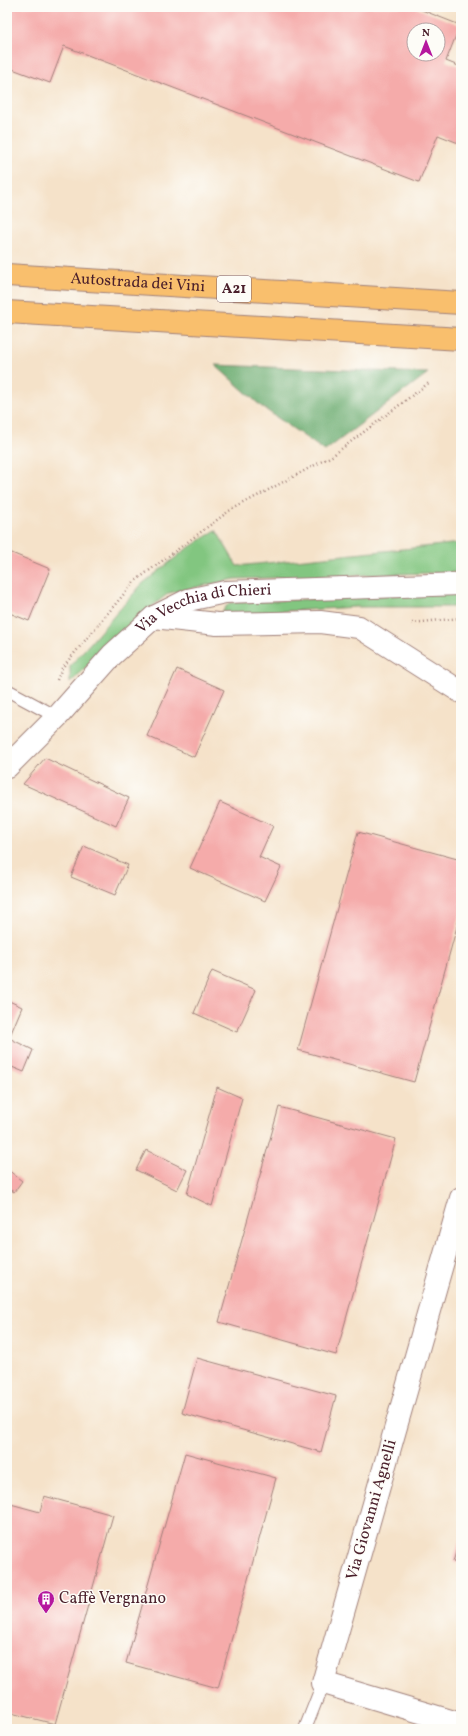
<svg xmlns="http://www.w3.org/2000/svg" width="468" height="1736" viewBox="0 0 468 1736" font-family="Vollkorn,serif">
	<rect width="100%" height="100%" fill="#fdfcf7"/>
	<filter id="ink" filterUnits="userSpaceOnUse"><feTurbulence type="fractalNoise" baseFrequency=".025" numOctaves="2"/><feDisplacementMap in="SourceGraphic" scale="8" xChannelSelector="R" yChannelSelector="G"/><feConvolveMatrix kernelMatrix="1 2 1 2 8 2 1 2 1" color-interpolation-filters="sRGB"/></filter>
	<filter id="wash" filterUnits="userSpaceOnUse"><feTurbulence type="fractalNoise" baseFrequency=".012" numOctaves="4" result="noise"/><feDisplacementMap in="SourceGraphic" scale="16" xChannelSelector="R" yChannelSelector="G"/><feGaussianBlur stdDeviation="0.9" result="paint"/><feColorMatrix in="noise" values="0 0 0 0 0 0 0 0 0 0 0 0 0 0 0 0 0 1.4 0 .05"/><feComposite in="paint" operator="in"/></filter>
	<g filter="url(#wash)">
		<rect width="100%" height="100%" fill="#f5e2c9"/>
		<g fill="#82c680" stroke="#667256">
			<path d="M216 530 237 566 461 543V572L235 579 169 593 132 622 70 683V666L142 584 185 550Z"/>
			<path d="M461 592V607H355L255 613H221L229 603Z"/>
		</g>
		<path fill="#69ab6e" stroke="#5a654c" d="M215 365 427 373H428L325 451 262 407Z"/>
		<g id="blocks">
			<g fill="#f5abaa" fill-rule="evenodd">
				<path d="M7 7H414L460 25 446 61 461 67V144L438 135 419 182 64 46 50 83 7 67ZM414 30H438V54H414Z"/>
				<path d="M7 551 50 569 29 621 7 612Z"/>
				<path d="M177 669 224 690 194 757 147 736Z"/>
				<path d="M45 758 129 798 116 826 23 784Z"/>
				<path d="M220 802 273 826 259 857 281 867 265 901 190 868Z"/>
				<path d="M358 832 461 860V912L414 1082 298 1050Z"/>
				<path d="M84 846 128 865 115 895 71 877Z"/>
				<path d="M212 971 256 990 237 1032 194 1013Z"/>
				<path d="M7 1000 22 1007 9 1038 33 1050 24 1072 7 1065Z"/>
				<path d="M217 1087 242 1098 212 1206 187 1194Z"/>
				<path d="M279 1107 396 1139 336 1355 219 1322Z"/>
				<path d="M146 1150 187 1170 177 1190 136 1170Z"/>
				<path d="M7 1169 22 1181 14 1192 7 1188Z"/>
				<path d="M197 1358 336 1396 321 1452 182 1413Z"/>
				<path d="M185 1453 276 1478 218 1688 126 1663Z"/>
				<path d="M44 1496 113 1515 55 1724 7 1712V1503L40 1512Z"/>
				<path d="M461 1535V1564L453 1562Z"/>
			</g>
		</g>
	</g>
	<g filter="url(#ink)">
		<use href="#blocks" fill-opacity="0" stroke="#a0807a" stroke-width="1"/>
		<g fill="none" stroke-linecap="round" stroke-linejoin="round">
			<g stroke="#a0807a" stroke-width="14">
				<g id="service">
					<path d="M7 690 57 717"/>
					<path d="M305 1729 323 1683"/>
				</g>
			</g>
			<g stroke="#a0807a" stroke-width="24">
				<g id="minor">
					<path d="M154 617 217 624 320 622 359 627 461 692"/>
					<path id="s1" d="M7 767 57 717 112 655 154 617 188 600 225 592 461 584"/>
					<path d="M461 1198 323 1683 461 1724"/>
				</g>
			</g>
			<g stroke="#a0807a" stroke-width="24">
				<g id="motorway">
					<path id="s2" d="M7 275 461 303"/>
					<path d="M7 312 461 339"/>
				</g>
			</g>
			<g stroke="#a0807a" stroke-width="2.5" stroke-dasharray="1 3" stroke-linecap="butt">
				<path d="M412 623 461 618"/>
				<path d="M57 680 62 668 134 582 229 511 332 456 430 382"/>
			</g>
			<use href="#service" stroke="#fff" stroke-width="12"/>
			<use href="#minor" stroke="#fff" stroke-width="22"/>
			<use href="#motorway" stroke="#f9bf6d" stroke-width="22"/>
		</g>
	</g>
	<defs>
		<g id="building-pin" transform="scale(0.9)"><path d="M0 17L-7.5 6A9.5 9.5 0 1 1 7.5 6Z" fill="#b5179e" stroke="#fdfcf7"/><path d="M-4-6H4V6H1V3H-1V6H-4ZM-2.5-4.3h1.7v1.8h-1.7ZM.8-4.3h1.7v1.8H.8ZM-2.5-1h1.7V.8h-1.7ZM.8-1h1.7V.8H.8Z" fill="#fff"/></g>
	</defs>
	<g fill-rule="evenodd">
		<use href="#building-pin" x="46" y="1599"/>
	</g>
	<g text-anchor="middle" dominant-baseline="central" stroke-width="3" stroke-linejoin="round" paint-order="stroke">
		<rect fill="#fdfcf7" stroke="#806168" stroke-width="1" x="217" y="276" width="34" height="26" rx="3"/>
		<g font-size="15" font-weight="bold" fill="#4a1f2b">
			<text x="234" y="289">A21</text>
		</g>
		<g font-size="16" fill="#4a1f2b" stroke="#fdfcf7">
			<text stroke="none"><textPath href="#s2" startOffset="131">Autostrada dei Vini</textPath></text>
			<text stroke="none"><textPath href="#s1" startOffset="261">Via Vecchia di Chieri</textPath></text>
			<text transform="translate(372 1510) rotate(-74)">Via Giovanni Agnelli</text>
		</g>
		<g font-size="16" fill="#4a1f2b" stroke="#fdfcf7" text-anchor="start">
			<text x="59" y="1599">Caffè Vergnano</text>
		</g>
	</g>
	<rect width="468" height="1736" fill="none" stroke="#fdfcf7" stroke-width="24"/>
	<g transform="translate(426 42)"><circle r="19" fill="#fdfcf7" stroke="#b5a4a5"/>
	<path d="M0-3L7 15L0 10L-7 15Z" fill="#b5179e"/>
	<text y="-6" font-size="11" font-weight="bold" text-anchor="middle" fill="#4a1f2b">N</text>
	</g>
</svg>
